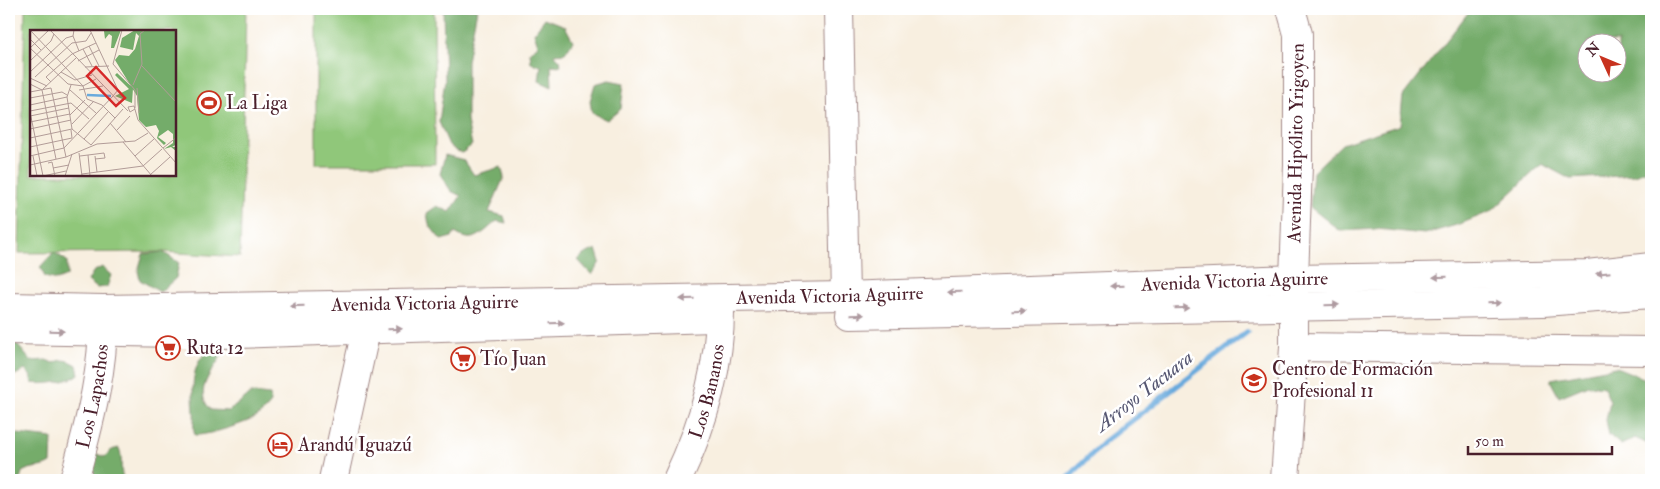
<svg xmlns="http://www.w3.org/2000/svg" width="1660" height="489" viewBox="0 0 1660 489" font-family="'IM FELL Double Pica',serif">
	<rect width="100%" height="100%" fill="#fff"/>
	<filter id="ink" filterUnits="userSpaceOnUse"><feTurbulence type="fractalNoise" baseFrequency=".02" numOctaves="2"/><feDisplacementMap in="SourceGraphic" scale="10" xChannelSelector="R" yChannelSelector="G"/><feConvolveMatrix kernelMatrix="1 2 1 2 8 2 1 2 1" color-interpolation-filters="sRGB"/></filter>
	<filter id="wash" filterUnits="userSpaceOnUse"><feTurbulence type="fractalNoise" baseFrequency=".0096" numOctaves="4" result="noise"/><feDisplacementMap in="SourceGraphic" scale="20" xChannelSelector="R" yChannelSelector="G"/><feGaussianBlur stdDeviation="1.12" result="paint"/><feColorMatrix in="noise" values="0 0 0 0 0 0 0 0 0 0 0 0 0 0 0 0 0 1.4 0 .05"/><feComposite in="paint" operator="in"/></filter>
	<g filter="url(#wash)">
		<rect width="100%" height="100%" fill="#f8efe0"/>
		<g fill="#90c77a" stroke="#6d7352" fill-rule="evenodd">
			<path d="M25 9H246L240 257 163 252 19 253ZM31 31H175V175H31Z"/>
			<path d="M316 9H434L435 164H316Z"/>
		</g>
		<g fill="#74ac6a" stroke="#5f664a" fill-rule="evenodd">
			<path d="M443 9H477L467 61V121L472 145 462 153 455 150 449 145 439 122 445 79Z"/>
			<path d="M1471 9H1651V169L1634 175 1570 179 1542 164 1492 211 1460 224 1425 234 1377 229 1340 231 1310 207 1313 172 1342 144 1400 125 1403 96ZM1588 42H1618V72H1588Z"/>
			<path d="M545 18 565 26 573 41 565 53 554 54 560 60 561 66 551 65 552 87 539 81 541 66 531 63 530 52 538 45 534 33Z"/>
			<path d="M609 80 624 83 621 109 607 120 592 113 590 101 595 84Z"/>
			<path d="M445 155 464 160 474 175 501 167 504 177 489 212 504 216 506 223 497 221C481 234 474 245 455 233L452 237 441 240 429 225 427 213 437 206 450 212 461 196 451 191 440 174Z"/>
			<path d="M596 249 600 262 592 275 578 260 583 255Z"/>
			<path d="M54 252 67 261V276L57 280 45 277 40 267Z"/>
			<path d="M163 252 179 263 176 278 160 292 140 280 138 271 143 254Z"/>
			<path d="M102 267 111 275 107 287 97 288 88 281 93 272Z"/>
			<path d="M9 335 31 361 46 360 54 363C63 358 68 360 77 365L79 374C71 382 44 385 32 383L30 375 25 370 9 378Z"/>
			<path d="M218 345 224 350C215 371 191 389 211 410L229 411 251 393 270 395 271 403C267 408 262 413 257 417 246 423 207 436 195 435 192 427 195 421 194 412 192 385 190 357 218 345Z"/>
			<path d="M1616 367 1646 379 1651 384V459L1648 444 1635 438 1621 445 1609 435 1606 420 1610 402 1604 387 1588 385 1559 397 1551 382V379Z"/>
			<path d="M12 428 18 434 52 438 51 463C42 469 32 466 22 472L20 480H9V430Z"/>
			<path d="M119 448C124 459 118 472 125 480H92L83 476 91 452 105 457 111 450Z"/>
		</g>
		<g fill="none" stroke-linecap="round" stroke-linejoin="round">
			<path stroke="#69aadd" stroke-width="5.5" d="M1066 480 1104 442 1247 332"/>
		</g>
	</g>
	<g filter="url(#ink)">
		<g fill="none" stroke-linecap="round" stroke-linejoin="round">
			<g stroke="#a18786" stroke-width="30">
				<g id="minor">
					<path d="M839 9 845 296"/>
					<path d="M1294 347 1651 351"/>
					<path id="s1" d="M74 480C89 424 105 368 103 309"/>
					<path id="s2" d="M677 480C704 423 722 362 720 299"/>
					<path d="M1285 480 1294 347V282"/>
				</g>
			</g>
			<g stroke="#a18786" stroke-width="30">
				<g id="major">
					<path d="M1291 9 1298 34V165L1294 279"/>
					<path id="s3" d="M9 307 103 309 845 296 1294 279 1587 274 1651 267"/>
					<path d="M850 315 1543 302 1651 294"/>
					<path d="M9 330 236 334 712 318"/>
					<path d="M333 480 366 330 367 313"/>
				</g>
			</g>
			<use href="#minor" stroke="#fff" stroke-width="28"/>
			<use href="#major" stroke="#fff" stroke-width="28"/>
		</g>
		<defs><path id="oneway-solid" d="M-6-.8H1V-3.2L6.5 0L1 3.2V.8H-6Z" transform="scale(1.25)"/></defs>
		<g fill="#ae9aa0">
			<use href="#oneway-solid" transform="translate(1603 273) rotate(174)"/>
			<use href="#oneway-solid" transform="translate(1440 277) rotate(179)"/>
			<use href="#oneway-solid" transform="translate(1117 286) rotate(178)"/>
			<use href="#oneway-solid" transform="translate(954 292) rotate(178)"/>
			<use href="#oneway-solid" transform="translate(687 299) rotate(179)"/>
			<use href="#oneway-solid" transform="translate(1494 303) rotate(-1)"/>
			<use href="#oneway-solid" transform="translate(1332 305) rotate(-1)"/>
			<use href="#oneway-solid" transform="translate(297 306) rotate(179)"/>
			<use href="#oneway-solid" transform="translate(1182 308) rotate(-1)"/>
			<use href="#oneway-solid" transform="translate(1019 311) rotate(-1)"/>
			<use href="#oneway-solid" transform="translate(857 315) rotate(-1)"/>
			<use href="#oneway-solid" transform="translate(557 323) rotate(-2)"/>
			<use href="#oneway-solid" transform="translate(395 329) rotate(-2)"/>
			<use href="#oneway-solid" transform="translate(57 331) rotate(1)"/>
		</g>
	</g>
	<defs>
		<g id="stadium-ring" transform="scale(1.25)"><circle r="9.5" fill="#fff" stroke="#c8321e" stroke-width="1.5"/><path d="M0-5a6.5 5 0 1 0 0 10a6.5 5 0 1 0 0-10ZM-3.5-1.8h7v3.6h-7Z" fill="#c8321e"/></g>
		<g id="supermarket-ring" transform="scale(1.25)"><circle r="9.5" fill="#fff" stroke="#c8321e" stroke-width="1.5"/><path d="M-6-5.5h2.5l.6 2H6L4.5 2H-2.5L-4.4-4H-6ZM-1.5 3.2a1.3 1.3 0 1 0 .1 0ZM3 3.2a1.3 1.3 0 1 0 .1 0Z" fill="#c8321e"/></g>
		<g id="school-ring" transform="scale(1.25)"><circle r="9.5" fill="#fff" stroke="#c8321e" stroke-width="1.5"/><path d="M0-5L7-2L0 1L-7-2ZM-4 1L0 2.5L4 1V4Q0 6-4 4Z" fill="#c8321e"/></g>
		<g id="hotel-ring" transform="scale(1.25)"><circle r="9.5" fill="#fff" stroke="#c8321e" stroke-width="1.5"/><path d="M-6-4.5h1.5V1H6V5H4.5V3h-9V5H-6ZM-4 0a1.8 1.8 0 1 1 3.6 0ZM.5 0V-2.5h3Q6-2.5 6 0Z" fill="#c8321e"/></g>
	</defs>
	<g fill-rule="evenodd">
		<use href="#stadium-ring" x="209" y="103"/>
		<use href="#supermarket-ring" x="168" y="348"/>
		<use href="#supermarket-ring" x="463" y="359"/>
		<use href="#school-ring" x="1254" y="380"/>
		<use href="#hotel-ring" x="280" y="445"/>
	</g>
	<g text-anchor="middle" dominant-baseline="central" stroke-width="5" stroke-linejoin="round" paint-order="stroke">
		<g font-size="19" fill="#4a1f2b" stroke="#fff" text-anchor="start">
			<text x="226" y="103">La Liga</text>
			<text x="186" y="348">Ruta 12</text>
			<text x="480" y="359">Tío Juan</text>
			<text x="1272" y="369">Centro de Formación<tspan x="1272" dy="22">Profesional 11</tspan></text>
			<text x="298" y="445">Arandú Iguazú</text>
		</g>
		<g font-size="19" fill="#4a1f2b" stroke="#fff">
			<text transform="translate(1296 143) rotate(-89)">Avenida Hipólito Yrigoyen</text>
			<text stroke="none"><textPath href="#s3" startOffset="1226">Avenida Victoria Aguirre</textPath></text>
			<text stroke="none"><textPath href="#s3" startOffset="821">Avenida Victoria Aguirre</textPath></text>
			<text stroke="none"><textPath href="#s3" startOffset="416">Avenida Victoria Aguirre</textPath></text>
			<text stroke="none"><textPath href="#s2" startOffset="94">Los Bananos</textPath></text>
			<text stroke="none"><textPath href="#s1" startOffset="86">Los Lapachos</textPath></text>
		</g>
		<g font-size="20" font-style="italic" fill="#565772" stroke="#fff">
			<text transform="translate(1144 391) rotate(-38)">Arroyo Tacuara</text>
		</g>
	</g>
	<g transform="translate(30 30)">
		<rect width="146" height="146" fill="#f8efe0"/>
		<path d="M69 0H91L84 18H81L82 6 79 4 75 9 74 1ZM105 0H146L147 114 142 117H146V121L141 117 134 119 143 113V104L138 100 128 107 136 113 134 115 127 108 129 101 126 95 116 97 109 90 107 66 85 30 89 25 99 26 105 19 109 6 106 3 103 20 90 17 92 8ZM87 43 103 58 102 73 85 66 99 59 85 45Z" fill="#74ac6a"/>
		<path fill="none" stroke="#69aadd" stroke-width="2.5" d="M57 65 81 66"/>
		<path fill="none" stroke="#b29c98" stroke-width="1" d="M0 0 53 56 57 69M20 0 98 81M44 0 43 6 49 21M60 0 88 60 83 66M92 0 83 34 105 60V78M0 9 11 20M59 16 69 36M0 18 38 54 53 56 66 49M0 18 19 0M53 19 62 36M0 31 21 11 24 4M48 31 69 20M111 35 147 73M55 37 79 36M0 42 36 8 43 6M31 42 45 50 62 45M5 47 42 13 56 11 61 3M0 48 17 56M21 52 16 47 42 24 66 13M0 54 12 60 26 129M41 55 37 67 42 99M103 55 112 34 110 4 115 0M107 58 109 83M13 59 46 28M40 60 66 83M49 60 73 56M0 62 21 58 36 127M0 68 32 62 37 65M57 69 72 75 85 88M0 75 37 67M105 79 100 82 98 77 104 76 108 90 147 134M0 81 41 73 59 89M0 82 13 146M40 85 55 70M0 86 39 78M0 92 40 84M80 93 96 112M42 94 64 71M78 96 93 79M0 99 41 90M42 99 61 115 79 95M87 100 100 86M0 108 42 99M54 109 78 82M93 112 122 146M0 117 42 108 41 100M133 118 147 107M49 123 52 146M58 125 60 146M0 126 34 118 83 66M3 126 7 146M50 126 74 123 75 128 65 129M65 126 67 142M105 126 124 109M18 133 22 132 25 146M0 135 36 127 67 114 105 111 118 103M23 138 39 135M52 144 113 136 132 119M120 145 140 127M13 146 36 141M35 146 42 124"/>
		<path fill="#d62828" fill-opacity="0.15" stroke="#d62828" stroke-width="2.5" d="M66 37 95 68 86 76 57 46Z"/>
		<rect width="146" height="146" fill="none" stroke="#4a1f2b" stroke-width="2.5"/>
	</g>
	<rect width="1660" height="489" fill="none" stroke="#fff" stroke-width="30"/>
	<g transform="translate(1602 58) rotate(314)"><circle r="24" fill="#ffffff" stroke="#b7a5aa"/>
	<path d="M0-4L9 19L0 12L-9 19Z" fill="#c8321e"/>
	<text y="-8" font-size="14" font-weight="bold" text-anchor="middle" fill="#4a1f2b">N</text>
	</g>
	<path d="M1468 446v8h144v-8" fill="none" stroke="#4a1f2b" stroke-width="2.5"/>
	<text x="1475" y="446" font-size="15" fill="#4a1f2b" stroke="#ffffff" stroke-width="4" paint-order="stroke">50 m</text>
</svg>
